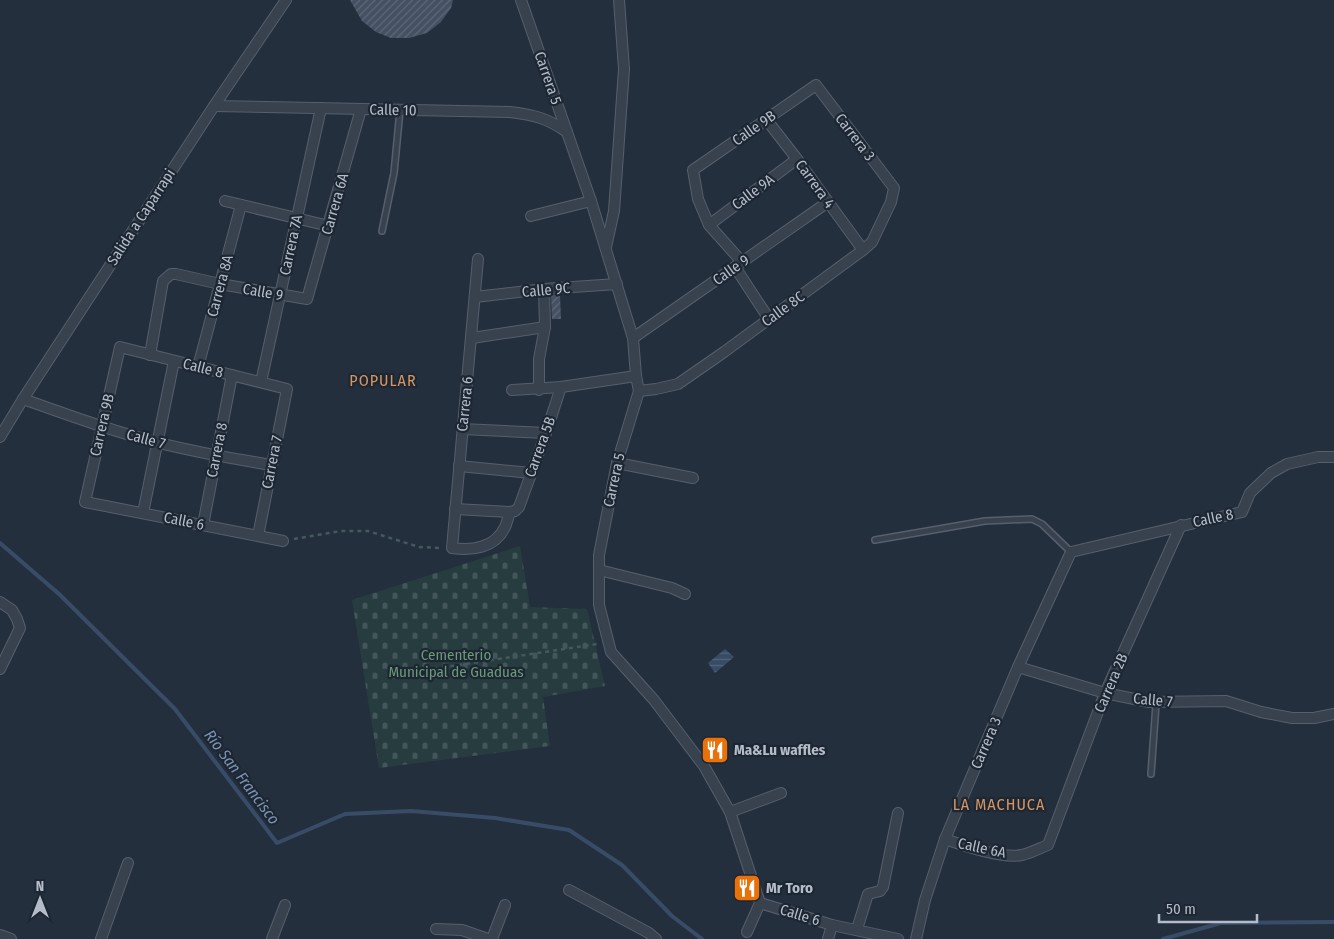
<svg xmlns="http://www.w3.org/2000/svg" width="1334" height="939" viewBox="0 0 1334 939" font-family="'Fira Sans Condensed',sans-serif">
	<defs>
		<pattern id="cemetery-stones" width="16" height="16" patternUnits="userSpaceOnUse" patternTransform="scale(1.25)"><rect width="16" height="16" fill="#263c3f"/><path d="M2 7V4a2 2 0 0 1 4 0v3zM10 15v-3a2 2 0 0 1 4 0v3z" fill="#435659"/></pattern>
		<pattern id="water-rules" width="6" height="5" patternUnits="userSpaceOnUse" patternTransform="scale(1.25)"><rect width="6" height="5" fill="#394c67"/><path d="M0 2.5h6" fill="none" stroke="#53647b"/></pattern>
		<pattern id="building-hatch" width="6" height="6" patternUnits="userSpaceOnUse" patternTransform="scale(1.25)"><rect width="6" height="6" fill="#455162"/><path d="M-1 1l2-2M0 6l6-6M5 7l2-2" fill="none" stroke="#5d6877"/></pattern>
	</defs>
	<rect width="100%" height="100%" fill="#242f3e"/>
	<path fill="url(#cemetery-stones)" d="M520 546 530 607 587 609 605 686 543 697 550 746 379 768 352 600Z"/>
	<path fill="url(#water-rules)" d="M725 649 734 657 715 673 708 663Z"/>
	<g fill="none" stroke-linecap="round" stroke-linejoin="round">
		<g stroke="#394c67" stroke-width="4">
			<path d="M0 543 59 594 175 709 277 843 345 814 411 811 495 818 569 830 622 865 672 916 702 939"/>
			<path d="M1163 939 1221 923 1334 922"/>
		</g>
	</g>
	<g fill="url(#building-hatch)">
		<path d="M350 0H453L451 8 441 22 427 33 409 38H391L376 32 362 21Z"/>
		<path d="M551 295H560L561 319H552Z"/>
	</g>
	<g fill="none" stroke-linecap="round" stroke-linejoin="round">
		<g stroke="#565f6c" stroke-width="8">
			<g id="service">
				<path d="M382 231 394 173 400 110"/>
				<path d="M875 540 985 521 1032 519 1042 524 1071 552"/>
				<path d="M1151 774 1156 704"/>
			</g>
		</g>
		<g stroke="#565f6c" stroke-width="12">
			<g id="minor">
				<path d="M521 0 591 201 633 338 636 376 639 391 617 463 599 555V605L611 652 654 700 704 766 730 812 760 903 747 932"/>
				<path d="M214 106 510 112C534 115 547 118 567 132"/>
				<path d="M766 119 797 159 863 250"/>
				<path d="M225 201 329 226"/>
				<path d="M531 216 591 201"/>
				<path d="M709 225 797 159"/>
				<path d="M606 247 614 211 624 69 619 0"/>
				<path d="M478 259 452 548C472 551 495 548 505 527 507 523 508 517 510 512"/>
				<path d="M735 267 769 319"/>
				<path d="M475 297 544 289 617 284"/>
				<path d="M472 338 545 327"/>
				<path d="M633 338 828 202"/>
				<path d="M150 355 163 281 171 274H176L220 284 307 299 361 109"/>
				<path d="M198 367 241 205"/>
				<path d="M261 382 321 108"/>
				<path d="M512 390 561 387 636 376"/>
				<path d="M539 390V359L545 327 544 289"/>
				<path d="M639 391 656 389 678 384 724 352 863 250 872 242 891 202 894 188 816 85 693 170 698 199 709 225 742 262"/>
				<path d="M23 399C68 415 112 431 159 443 196 452 234 459 272 465"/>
				<path d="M462 429 546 433"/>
				<path d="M0 437 23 399 214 106 286 0"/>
				<path d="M617 463 693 478"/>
				<path d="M459 466 531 473"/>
				<path d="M455 509 510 512 515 511 519 507 546 433 561 387"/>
				<path d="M143 513 174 361"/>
				<path d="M203 525 232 375"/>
				<path d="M258 536 287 389 120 347 85 502 258 536 283 541"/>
				<path d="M599 570 672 588 685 594"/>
				<path d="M0 602 12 610 17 619 20 628 0 669"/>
				<path d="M1018 667 1105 693 1149 702 1226 701 1261 712 1292 718H1314L1334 714"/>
				<path d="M730 812 781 793"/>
				<path d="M945 839C965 846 1002 859 1022 855 1031 853 1040 848 1048 845L1105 693 1181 525"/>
				<path d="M569 890 649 933 656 939"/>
				<path d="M760 903 832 925 898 939"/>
				<path d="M436 929 462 930 488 939"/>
				<path d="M857 929 868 894 880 891 883 887 898 813"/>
				<path d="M0 935 11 939"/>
				<path d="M101 939 128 863"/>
				<path d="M272 939 285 905"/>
				<path d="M492 939 505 905"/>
				<path d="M828 939 832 925"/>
				<path d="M916 939 925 900 945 839 1018 667 1071 552 1242 512 1250 493 1271 473 1287 464 1318 457H1334"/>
			</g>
		</g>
		<g stroke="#44595c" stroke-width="2.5" stroke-dasharray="4 4" stroke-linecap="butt">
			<path d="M294 539 341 531H368L419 547 441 548"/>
			<path d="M387 676 597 644"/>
		</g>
		<use href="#service" stroke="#38414e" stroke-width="5"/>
		<use href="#minor" stroke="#38414e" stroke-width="10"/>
	</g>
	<defs>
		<g id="restaurant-square" transform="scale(1.4375)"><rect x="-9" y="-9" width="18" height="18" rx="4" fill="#e8710a" stroke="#1d2633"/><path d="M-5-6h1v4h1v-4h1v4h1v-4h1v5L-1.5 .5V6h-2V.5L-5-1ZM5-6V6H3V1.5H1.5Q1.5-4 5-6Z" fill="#fff"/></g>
	</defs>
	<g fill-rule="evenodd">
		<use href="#restaurant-square" x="715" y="750"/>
		<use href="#restaurant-square" x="747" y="888"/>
	</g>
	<g text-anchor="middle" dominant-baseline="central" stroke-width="4.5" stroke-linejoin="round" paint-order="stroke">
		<g font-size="15" fill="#b4bcc9" stroke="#1d2633">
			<text transform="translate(548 78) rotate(71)">Carrera 5</text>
			<text transform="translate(393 110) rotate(1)">Calle 10</text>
			<text transform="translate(754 128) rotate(-35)">Calle 9B</text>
			<text transform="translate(855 137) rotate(53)">Carrera 3</text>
			<text transform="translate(815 184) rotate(54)">Carrera 4</text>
			<text transform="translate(753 192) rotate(-37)">Calle 9A</text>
			<text transform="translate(335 204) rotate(-74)">Carrera 6A</text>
			<text transform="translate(141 217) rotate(-57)">Salida a Caparrapi</text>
			<text transform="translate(291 245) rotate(-78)">Carrera 7A</text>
			<text transform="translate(731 270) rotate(-35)">Calle 9</text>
			<text transform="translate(220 286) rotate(-75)">Carrera 8A</text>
			<text transform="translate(546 290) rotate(-5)">Calle 9C</text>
			<text transform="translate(263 292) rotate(10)">Calle 9</text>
			<text transform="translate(783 309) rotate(-36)">Calle 8C</text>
			<text transform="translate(203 368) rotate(14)">Calle 8</text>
			<text transform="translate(465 404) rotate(-84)">Carrera 6</text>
			<text transform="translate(102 425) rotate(-77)">Carrera 9B</text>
			<text transform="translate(146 439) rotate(15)">Calle 7</text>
			<text transform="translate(540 447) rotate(-70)">Carrera 5B</text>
			<text transform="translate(217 450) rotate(-79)">Carrera 8</text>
			<text transform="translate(272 462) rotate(-79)">Carrera 7</text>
			<text transform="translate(614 480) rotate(-78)">Carrera 5</text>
			<text transform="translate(1213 518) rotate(-12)">Calle 8</text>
			<text transform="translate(184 521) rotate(11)">Calle 6</text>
			<text transform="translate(1111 683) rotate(-67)">Carrera 2B</text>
			<text transform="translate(1153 700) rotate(5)">Calle 7</text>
			<text transform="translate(986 743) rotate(-67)">Carrera 3</text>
			<text transform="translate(982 848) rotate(12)">Calle 6A</text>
			<text transform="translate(800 915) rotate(17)">Calle 6</text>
		</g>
		<g font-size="15" fill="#6b9a76" stroke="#1d2633">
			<text x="456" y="655">Cementerio<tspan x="456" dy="17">Municipal de Guaduas</tspan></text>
		</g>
		<g font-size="15" font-weight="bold" fill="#b4bcc9" stroke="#1d2633" text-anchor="start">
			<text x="734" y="750">Ma&amp;Lu waffles</text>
			<text x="766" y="888">Mr Toro</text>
		</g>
		<g font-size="16" letter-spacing="1" fill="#d59563" stroke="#1d2633">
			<text x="383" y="380">POPULAR</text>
			<text x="999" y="804">LA MACHUCA</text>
		</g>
		<g font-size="16" font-style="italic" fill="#7c92b1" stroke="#1d2633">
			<text transform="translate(242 777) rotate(53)">Río San Francisco</text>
		</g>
	</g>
	<g transform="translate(40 899)" stroke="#1d2633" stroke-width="4" paint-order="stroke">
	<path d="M0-4L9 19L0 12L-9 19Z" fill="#b4bcc9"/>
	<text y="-8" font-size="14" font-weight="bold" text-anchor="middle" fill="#b4bcc9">N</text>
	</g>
	<path d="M1159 914v8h98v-8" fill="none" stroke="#b4bcc9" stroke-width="2.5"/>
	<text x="1166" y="914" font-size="15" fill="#b4bcc9" stroke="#1d2633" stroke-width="4" paint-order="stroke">50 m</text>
</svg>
